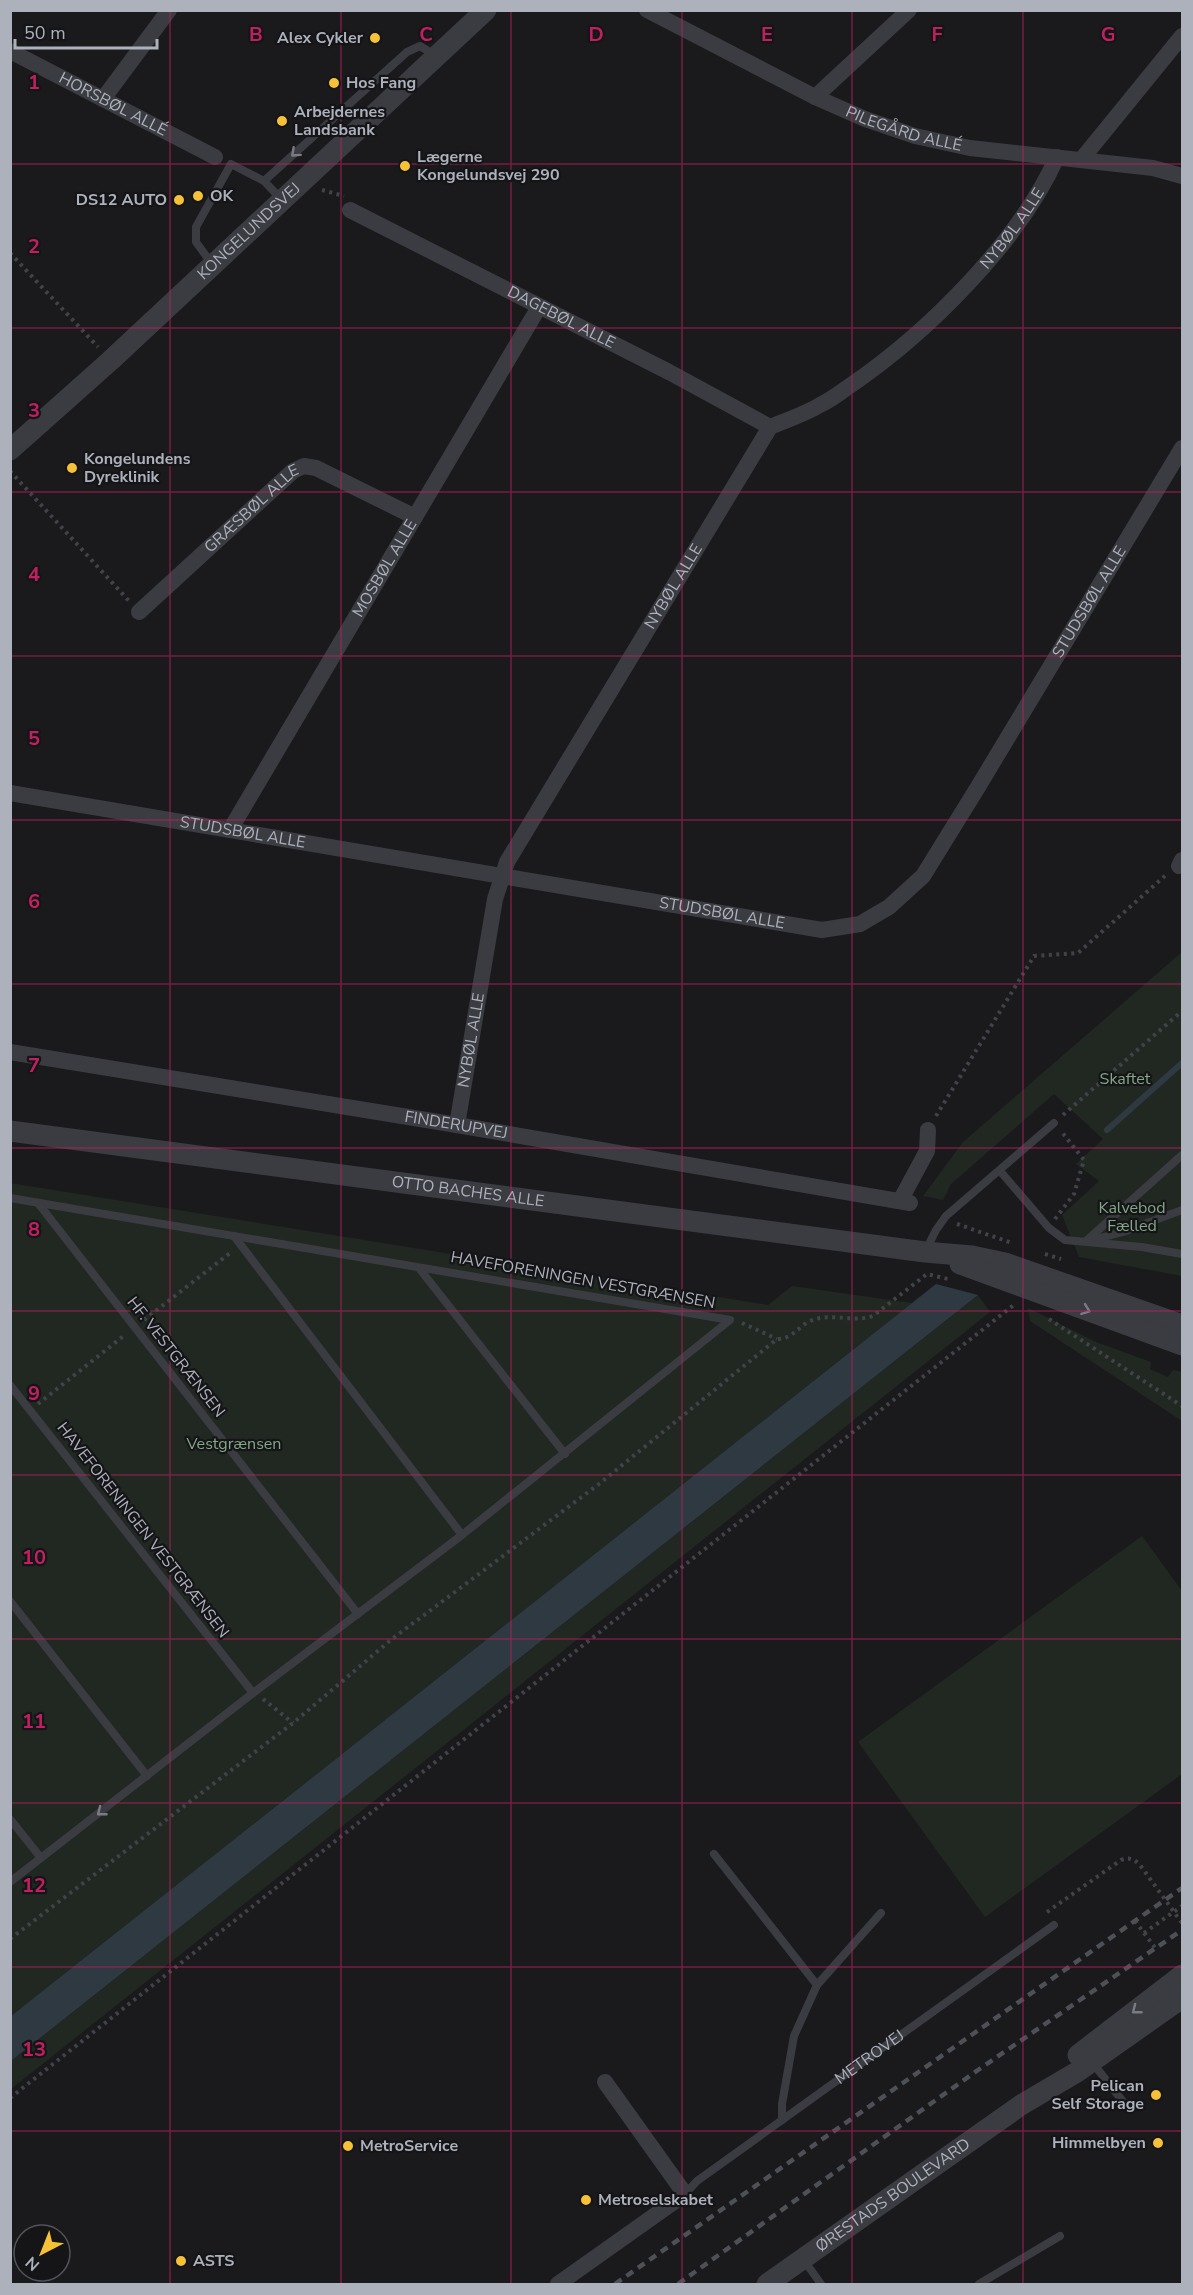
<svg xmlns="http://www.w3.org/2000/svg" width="1193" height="2295" viewBox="0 0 1193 2295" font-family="'Nunito Sans',sans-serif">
	<rect width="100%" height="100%" fill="#1a1a1d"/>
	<g fill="#202821">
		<path d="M1182 952V1276L1079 1257 1062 1215 1099 1181 1076 1164 1103 1139 1054 1094 951 1184 943 1200 923 1196 963 1142Z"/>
		<path d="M10 1183 768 1305 792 1286 912 1303 11 2016Z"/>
		<path d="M978 1295 990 1312 11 2089V2061Z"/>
		<path d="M1028 1308 1096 1342 1151 1362 1150 1369 1168 1377 1173 1370 1182 1372V1421L1030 1321Z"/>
		<path d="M1142 1536 1182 1591V1774L985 1917 858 1742Z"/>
	</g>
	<path fill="#2f3941" d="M936 1284 978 1295 11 2061V2016Z"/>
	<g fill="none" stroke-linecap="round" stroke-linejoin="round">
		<path stroke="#2f3941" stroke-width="6" d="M1107 1130 1182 1063"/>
		<g stroke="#414349" stroke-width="4" stroke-dasharray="3 4.5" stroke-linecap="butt">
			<path d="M322 190 344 196"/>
			<path d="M10 253 98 347"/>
			<path d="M10 471 129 601"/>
			<path d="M1063 1115 1182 1011"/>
			<path d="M936 1116 1034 956 1078 953 1166 875"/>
			<path d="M1055 1219 1074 1194 1084 1160 1061 1131"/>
			<path d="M957 1224 1012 1243"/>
			<path d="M1045 1254 1061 1259"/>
			<path d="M1049 1319 1182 1406"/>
			<path d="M144 1320 230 1253"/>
			<path d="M742 1323 777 1339"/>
			<path d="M38 1404 126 1334"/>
			<path d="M263 1699 293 1723"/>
			<path d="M1182 1888V1889"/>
			<path d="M1047 1912 1121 1860C1130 1857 1134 1859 1140 1865L1182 1923"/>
			<path d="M1135 1921 1156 1949"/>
			<path d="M1144 1933 1182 1906"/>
			<path d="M10 1939 293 1723 392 1639 599 1484 777 1339C792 1339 798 1327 810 1321 830 1312 853 1323 873 1316L927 1274 948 1279"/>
			<path d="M10 2098 1015 1304"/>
		</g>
		<g stroke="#3b3c42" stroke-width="8">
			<path d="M264 181 407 52 420 46 436 56"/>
			<path d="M212 264 196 242V227L231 164 264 181 283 201"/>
			<path d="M1000 1171 1049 1228 1065 1240 1142 1247 1182 1254"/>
			<path d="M10 1198 730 1320 462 1535 253 1693 10 1882"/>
			<path d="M38 1203 358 1614"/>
			<path d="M234 1236 462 1535"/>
			<path d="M1092 1240 1123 1232 1182 1210"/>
			<path d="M1086 1241 1182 1155"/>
			<path d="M926 1250 936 1230 946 1216 1054 1123"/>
			<path d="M419 1268 565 1454"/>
			<path d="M10 1385 253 1693"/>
			<path d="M10 1601 147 1776"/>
			<path d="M10 1819 41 1858"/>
			<path d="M714 1854 817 1985"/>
			<path d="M1092 2062 1128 2108"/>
			<path d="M782 2120V2104L794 2036 817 1985 881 1913"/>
			<path id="s1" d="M685 2194 697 2181 1054 1925"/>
			<path d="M803 2259 821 2284"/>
			<path d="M979 2284 1060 2236"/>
		</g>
		<g stroke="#3b3c42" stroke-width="16">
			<path id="s2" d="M647 10 815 97 865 119 915 136 970 148 1153 168 1182 176"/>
			<path id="s3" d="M10 51 215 157"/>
			<path d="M815 97 909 10"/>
			<path d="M103 99 169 10"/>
			<path d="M1081 160 1182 36"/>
			<path id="s4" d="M350 210 669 372 770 427"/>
			<path id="s5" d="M139 612 293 471 304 466 316 468 415 517"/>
			<path id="s6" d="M10 793 822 930 860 924 889 907 923 876 978 787 1182 448"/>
			<path id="s7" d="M230 830 539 307"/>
			<path d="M1179 866 1182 860"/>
			<path id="s8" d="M10 1052 457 1125 910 1203"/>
			<path id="s9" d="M457 1125 495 899 507 862 770 427C787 420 805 414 820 405 831 400 841 392 851 385 927 333 1019 242 1057 157"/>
			<path d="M900 1201 927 1151 928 1130"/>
			<path d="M558 2284 685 2194 605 2082"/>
		</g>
		<g stroke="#3b3c42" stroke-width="21">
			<path id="s10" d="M10 450 110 361 486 10"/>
			<path id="s11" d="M10 1131 925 1252 972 1256 1005 1263 1182 1325"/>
			<path d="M960 1264 1182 1345"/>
			<path d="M1078 2055 1182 1975"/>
			<path id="s12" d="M767 2284 1021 2105 1077 2072 1182 1998"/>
		</g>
		<g stroke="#4e5057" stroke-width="4.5" stroke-dasharray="8 6" stroke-linecap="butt">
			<path d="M615 2284 1182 1888"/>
			<path d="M678 2284 978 2070 1182 1930"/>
		</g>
	</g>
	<defs><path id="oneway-chevron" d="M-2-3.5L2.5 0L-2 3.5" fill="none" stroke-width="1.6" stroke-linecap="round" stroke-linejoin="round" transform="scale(1.5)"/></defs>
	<g stroke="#7a7c85">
		<use href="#oneway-chevron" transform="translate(295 153) rotate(138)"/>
		<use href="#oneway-chevron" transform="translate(1086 1310) rotate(20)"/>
		<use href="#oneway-chevron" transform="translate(101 1812) rotate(142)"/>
		<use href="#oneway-chevron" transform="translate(1136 2010) rotate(142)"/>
	</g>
	<path fill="none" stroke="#c12060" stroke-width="1.5" stroke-opacity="0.55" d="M170 10V2284M341 10V2284M511 10V2284M682 10V2284M852 10V2284M1023 10V2284M10 164H1182M10 328H1182M10 492H1182M10 656H1182M10 820H1182M10 984H1182M10 1148H1182M10 1311H1182M10 1475H1182M10 1639H1182M10 1803H1182M10 1967H1182M10 2131H1182"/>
	<g fill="#f6c039" stroke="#151518" stroke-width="2">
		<circle cx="375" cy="38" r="6"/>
		<circle cx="334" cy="83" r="6"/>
		<circle cx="282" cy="121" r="6"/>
		<circle cx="405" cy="166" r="6"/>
		<circle cx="198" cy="196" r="6"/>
		<circle cx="179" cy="200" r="6"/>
		<circle cx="72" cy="468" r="6"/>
		<circle cx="1156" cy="2095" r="6"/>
		<circle cx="1158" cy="2143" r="6"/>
		<circle cx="348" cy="2146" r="6"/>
		<circle cx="586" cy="2200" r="6"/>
		<circle cx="181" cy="2261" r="6"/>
	</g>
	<g text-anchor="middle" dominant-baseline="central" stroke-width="4.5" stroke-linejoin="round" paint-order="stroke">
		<g font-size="16" font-weight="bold" fill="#adb1bc" stroke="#151518" text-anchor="start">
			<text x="363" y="38" text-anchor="end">Alex Cykler</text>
			<text x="346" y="83">Hos Fang</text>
			<text x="294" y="112">Arbejdernes<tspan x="294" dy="18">Landsbank</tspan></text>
			<text x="417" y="157">Lægerne<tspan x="417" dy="18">Kongelundsvej 290</tspan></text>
			<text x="210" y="196">OK</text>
			<text x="167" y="200" text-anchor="end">DS12 AUTO</text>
			<text x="84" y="459">Kongelundens<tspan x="84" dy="18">Dyreklinik</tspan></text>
			<text x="1144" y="2086" text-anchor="end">Pelican<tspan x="1144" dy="18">Self Storage</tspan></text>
			<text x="1146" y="2143" text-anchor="end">Himmelbyen</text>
			<text x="360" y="2146">MetroService</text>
			<text x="598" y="2200">Metroselskabet</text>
			<text x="193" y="2261">ASTS</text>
		</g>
		<g font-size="16" fill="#adb1bc" stroke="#151518">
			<text stroke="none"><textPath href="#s3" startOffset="116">HORSBØL ALLÉ</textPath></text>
			<text stroke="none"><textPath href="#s2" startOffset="284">PILEGÅRD ALLÉ</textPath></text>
			<text stroke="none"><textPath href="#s9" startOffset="1094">NYBØL ALLE</textPath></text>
			<text stroke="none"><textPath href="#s10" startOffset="324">KONGELUNDSVEJ</textPath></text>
			<text stroke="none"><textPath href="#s4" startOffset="237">DAGEBØL ALLE</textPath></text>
			<text stroke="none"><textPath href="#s5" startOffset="153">GRÆSBØL ALLE</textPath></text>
			<text stroke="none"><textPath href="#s7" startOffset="304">MOSBØL ALLE</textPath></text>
			<text stroke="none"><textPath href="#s9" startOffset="590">NYBØL ALLE</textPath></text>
			<text stroke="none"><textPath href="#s6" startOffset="1262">STUDSBØL ALLE</textPath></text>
			<text stroke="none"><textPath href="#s6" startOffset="236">STUDSBØL ALLE</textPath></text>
			<text stroke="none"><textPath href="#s6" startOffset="722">STUDSBØL ALLE</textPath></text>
			<text stroke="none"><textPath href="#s9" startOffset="86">NYBØL ALLE</textPath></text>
			<text stroke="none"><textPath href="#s8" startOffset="452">FINDERUPVEJ</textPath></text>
			<text stroke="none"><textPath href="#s11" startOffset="462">OTTO BACHES ALLE</textPath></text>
			<text transform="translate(583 1280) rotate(10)">HAVEFORENINGEN VESTGRÆNSEN</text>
			<text transform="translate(176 1357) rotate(52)">HF. VESTGRÆNSEN</text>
			<text transform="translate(143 1530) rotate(52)">HAVEFORENINGEN VESTGRÆNSEN</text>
			<text stroke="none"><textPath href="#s1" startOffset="230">METROVEJ</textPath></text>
			<text stroke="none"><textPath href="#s12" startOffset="154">ØRESTADS BOULEVARD</textPath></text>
		</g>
		<g font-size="16" fill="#83a787" stroke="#151518">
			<text x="1125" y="1079">Skaftet</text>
			<text x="1132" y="1208">Kalvebod<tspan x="1132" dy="18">Fælled</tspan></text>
			<text x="234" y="1444">Vestgrænsen</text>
		</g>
	</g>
	<g font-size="20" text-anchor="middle" font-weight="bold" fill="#c12060" stroke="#151518" stroke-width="4.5" stroke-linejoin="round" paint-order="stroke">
		<text x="256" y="41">B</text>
		<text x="426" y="41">C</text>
		<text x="596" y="41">D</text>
		<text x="767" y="41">E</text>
		<text x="937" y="41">F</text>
		<text x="1108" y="41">G</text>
		<text x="34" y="89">1</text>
		<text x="34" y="253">2</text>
		<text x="34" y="417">3</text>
		<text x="34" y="581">4</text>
		<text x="34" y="745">5</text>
		<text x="34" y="908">6</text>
		<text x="34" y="1072">7</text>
		<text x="34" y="1236">8</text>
		<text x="34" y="1400">9</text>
		<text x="34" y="1564">10</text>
		<text x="34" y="1728">11</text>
		<text x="34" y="1892">12</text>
		<text x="34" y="2056">13</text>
	</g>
	<rect width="1193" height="2295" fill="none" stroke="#adb1bc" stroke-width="24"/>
	<g transform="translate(42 2253) rotate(222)"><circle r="28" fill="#151518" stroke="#52535a" stroke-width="1.5"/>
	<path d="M0-4.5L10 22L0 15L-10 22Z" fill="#f6c039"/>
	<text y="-9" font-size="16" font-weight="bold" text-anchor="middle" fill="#adb1bc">N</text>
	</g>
	<path d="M15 39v9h142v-9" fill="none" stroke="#adb1bc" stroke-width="3"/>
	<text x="24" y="39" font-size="18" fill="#adb1bc" stroke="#151518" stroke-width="4.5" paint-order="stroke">50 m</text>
</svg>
